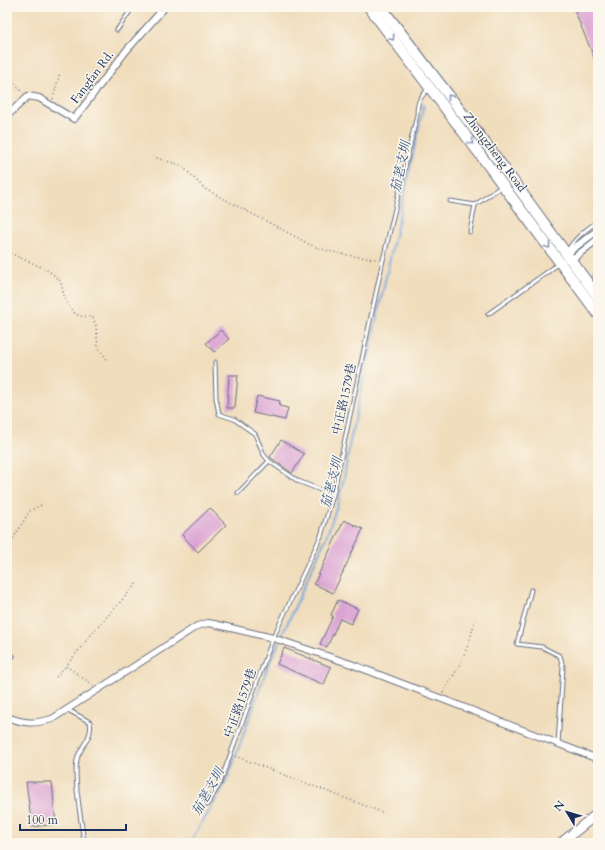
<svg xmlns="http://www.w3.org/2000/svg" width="605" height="850" viewBox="0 0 605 850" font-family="Cardo,'Noto Serif TC',serif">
	<rect width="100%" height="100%" fill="#fbf7ec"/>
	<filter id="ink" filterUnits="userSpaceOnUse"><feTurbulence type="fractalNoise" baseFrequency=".025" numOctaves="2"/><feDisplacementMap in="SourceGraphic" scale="8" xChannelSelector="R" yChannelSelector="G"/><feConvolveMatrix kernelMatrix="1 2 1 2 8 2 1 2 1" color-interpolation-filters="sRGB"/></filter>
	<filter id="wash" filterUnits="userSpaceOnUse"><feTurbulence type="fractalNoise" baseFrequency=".012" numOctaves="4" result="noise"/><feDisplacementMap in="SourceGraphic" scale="16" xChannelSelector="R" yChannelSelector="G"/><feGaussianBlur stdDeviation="0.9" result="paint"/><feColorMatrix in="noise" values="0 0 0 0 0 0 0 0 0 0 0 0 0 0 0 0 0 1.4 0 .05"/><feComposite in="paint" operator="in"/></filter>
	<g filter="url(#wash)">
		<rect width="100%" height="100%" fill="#f0ddbc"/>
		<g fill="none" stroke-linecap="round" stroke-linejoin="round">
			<path stroke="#71a4dd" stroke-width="2" d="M189 843 210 810 228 778 266 671 325 540 337 506 344 478 351 436 424 104"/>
		</g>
		<g id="blocks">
			<g fill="#dba2d4">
				<path d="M573 7H598V67Z"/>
				<path d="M598 271V286L591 276Z"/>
				<path d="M221 330 229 339 214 352 206 343Z"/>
				<path d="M229 375H238L235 408H227Z"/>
				<path d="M257 396 280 401 279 406 288 408 285 420 253 413Z"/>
				<path d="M281 440 304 454 292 473 270 457Z"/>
				<path d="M210 508 226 525 198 552 182 535Z"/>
				<path d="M344 520 363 529 333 593 314 584Z"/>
				<path d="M338 600 358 609 351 624 340 619 327 647 320 644 333 616 331 615Z"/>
				<path d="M284 648 331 667 324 685 277 664Z"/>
				<path d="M26 782H52L56 824 32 827Z"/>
			</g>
		</g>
	</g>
	<g filter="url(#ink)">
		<use href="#blocks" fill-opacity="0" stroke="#666c7f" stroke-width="1"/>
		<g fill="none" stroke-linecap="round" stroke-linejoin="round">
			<g stroke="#666c7f" stroke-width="5">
				<g id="lane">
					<path d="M117 30 133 7"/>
					<path d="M450 201 475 205"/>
					<path d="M470 232 475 205 502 186"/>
					<path d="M567 252C574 238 586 230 598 221"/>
					<path d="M488 314 553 268 558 263"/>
					<path d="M215 362 216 398 219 414 234 419 255 434 264 455 269 461 298 481 333 495"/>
					<path d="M238 493 269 461"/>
					<path d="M531 590 517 644 542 647 560 656 563 667 558 744"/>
					<path d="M7 652 13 656"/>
					<path d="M68 710 90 722C93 736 83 744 78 756 72 774 82 823 84 843"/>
					<path d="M207 805 220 783 273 638 321 536 333 495 383 260 417 115C417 101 420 98 429 88"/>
				</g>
			</g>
			<g stroke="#666c7f" stroke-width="8">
				<g id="street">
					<path d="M7 116 28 96 39 98 74 119 126 51 165 7"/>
					<path d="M565 255 598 230"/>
					<path d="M567 259 575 257 598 239"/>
					<path d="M7 717C25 724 34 724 52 719L197 626 208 623 214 624 273 638 351 664 598 759"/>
				</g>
			</g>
			<g stroke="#666c7f" stroke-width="11">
				<path id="secondary" d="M561 843 598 813"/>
			</g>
			<g stroke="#666c7f" stroke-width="12">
				<g id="primary">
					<path d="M369 7 482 157 598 314"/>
					<path d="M381 7 492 152 598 297"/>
				</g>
			</g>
			<g stroke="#666c7f" stroke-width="1.5" stroke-dasharray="1 3" stroke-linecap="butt">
				<path d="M7 75C14 80 17 87 23 93"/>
				<path d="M53 99 60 72"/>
				<path d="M153 156 159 159 181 165 205 189 300 239C316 251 359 258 379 259"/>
				<path d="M7 251C23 261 45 265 58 279 63 283 62 291 64 296 66 302 71 311 76 314 81 318 87 315 93 318L96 326 98 347 108 361"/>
				<path d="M7 549 29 512 33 509 44 504"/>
				<path d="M56 677 66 666"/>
				<path d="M93 685 66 666 90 636 137 583"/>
				<path d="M443 693 459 666 469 643 475 620"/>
				<path d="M235 756 384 813"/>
			</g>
			<use href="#lane" stroke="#fff" stroke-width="3"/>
			<use href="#street" stroke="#fff" stroke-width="6"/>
			<use href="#secondary" stroke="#fff" stroke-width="9"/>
			<use href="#primary" stroke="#fff" stroke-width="10"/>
		</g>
		<defs><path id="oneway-chevron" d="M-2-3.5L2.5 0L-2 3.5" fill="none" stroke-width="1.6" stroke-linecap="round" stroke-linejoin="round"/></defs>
		<g stroke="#8d97ae">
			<use href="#oneway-chevron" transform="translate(392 38) rotate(53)"/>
			<use href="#oneway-chevron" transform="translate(450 97) rotate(-127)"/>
			<use href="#oneway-chevron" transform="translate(471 142) rotate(53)"/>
			<use href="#oneway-chevron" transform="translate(548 246) rotate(53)"/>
		</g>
	</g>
	<g text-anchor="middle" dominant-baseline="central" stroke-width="3" stroke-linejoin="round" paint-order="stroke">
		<g font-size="12" fill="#1b2f5e" stroke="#fbf7ec">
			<text transform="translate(92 77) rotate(-53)">Fangfan Rd.</text>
			<text transform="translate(495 152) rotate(53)">Zhongzheng Road</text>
			<text transform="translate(344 399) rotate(-78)">中正路1579巷</text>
			<text transform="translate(240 703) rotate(-70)">中正路1579巷</text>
		</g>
		<g font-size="13" font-style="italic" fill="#39588a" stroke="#fbf7ec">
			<text transform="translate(401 167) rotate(-78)">茄荖支圳</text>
			<text transform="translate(332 483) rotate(-76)">茄荖支圳</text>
			<text transform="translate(208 792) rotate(-61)">茄荖支圳</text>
		</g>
	</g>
	<rect width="605" height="850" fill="none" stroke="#fbf7ec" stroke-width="24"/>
	<g transform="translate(567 812) rotate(308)" stroke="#fbf7ec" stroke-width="3" paint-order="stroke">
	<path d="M0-3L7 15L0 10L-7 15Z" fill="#1b2f5e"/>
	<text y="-6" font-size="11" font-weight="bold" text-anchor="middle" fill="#1b2f5e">N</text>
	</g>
	<path d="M20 824v6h106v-6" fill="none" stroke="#1b2f5e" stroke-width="2"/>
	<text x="26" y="824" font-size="12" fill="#1b2f5e" stroke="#fbf7ec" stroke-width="3" paint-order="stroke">100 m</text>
</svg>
